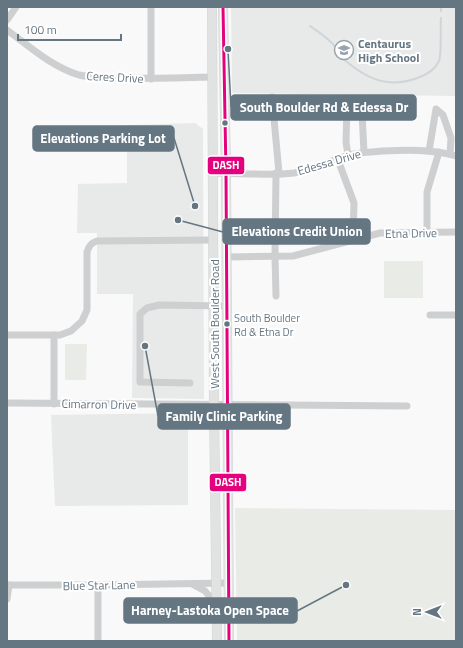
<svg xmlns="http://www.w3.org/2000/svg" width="463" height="648" viewBox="0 0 463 648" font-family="'Titillium Web',sans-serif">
	<rect width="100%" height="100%" fill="#f9f9f9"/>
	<g fill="#e8e9e9">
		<path d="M231 7H456V96L232 93Z"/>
		<path d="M195 123 203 129 204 399 132 398 133 294H97V233H77L78 184 127 183V125Z"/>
		<path d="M188 413V505L55 506 51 415Z"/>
	</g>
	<g fill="#e8ebe6">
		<rect x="384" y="261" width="39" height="37"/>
		<path d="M65 344H87L86 380H65Z"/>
		<path d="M235 508 456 510V641H237Z"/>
	</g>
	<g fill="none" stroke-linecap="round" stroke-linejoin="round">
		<g stroke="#ced6d9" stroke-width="2">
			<path d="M441 11V7"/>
			<path d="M310 26C319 32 330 39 336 48 340 54 341 58 347 62 358 71 374 81 388 82 404 84 432 77 439 61 442 52 440 29 441 18"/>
		</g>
		<g stroke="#d5d6d7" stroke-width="10">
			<g id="major">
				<path d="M212 7 214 405 217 641"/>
				<path d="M223 7 226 173 229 641"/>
			</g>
		</g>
		<g stroke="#cecfd0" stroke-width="7">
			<path d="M151 7V79"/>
			<path d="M7 20 16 7"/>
			<path d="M7 30C29 46 52 67 79 75 92 78 106 77 119 78 150 79 181 78 213 77"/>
			<path d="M272 97 279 173"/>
			<path d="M429 151 436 109 443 115 451 138 450 154"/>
			<path d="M348 155 346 142 347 106 360 107 362 113 364 152"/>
			<path d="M338 160 354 203 353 240"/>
			<path d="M214 173C240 173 268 176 294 173 313 170 331 160 349 155 360 152 372 152 383 151 407 150 432 149 456 156"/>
			<path d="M276 173 275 257 276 296"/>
			<path d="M427 232V192L439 152"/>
			<path d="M226 257 293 256 380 233 456 232"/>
			<path d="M430 315H456"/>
			<path d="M7 335H60L71 331 82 321 87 310V252C89 246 91 243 97 241L213 240"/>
			<path d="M190 383 140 382V314L147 308 159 305 227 306"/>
			<path d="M7 403 407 406"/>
			<path d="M54 404V335"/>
			<path d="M192 584 205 591 217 605"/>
			<path d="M7 585H98L229 583"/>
			<path d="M7 599 9 585"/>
			<path d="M98 641V585"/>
		</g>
		<use href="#major" stroke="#e1e2e2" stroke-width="9"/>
		<g stroke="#fff" stroke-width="6">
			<path id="bus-1" d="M223 7 226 173 229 641"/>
		</g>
		<use href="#bus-1" stroke="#e5007d" stroke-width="3"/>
	</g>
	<defs>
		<g id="school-ring" transform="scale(1)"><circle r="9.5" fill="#fff" stroke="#99a4ac" stroke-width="1.5"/><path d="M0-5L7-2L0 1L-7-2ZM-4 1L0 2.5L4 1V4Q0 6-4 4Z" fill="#99a4ac"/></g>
	</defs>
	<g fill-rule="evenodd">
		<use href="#school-ring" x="344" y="50"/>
	</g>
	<g fill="#657683" stroke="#fff" stroke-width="1.5">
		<circle cx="225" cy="123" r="3.5"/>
		<circle cx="227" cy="324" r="3.5"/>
	</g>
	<g text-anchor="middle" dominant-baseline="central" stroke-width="4" stroke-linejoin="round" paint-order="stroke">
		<g font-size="11" fill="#657683" stroke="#fff" text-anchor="start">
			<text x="234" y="318">South Boulder<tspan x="234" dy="14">Rd &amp; Etna Dr</tspan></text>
		</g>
		<g font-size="12" font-weight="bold" fill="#657683" stroke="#fff" text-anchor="start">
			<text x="358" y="43">Centaurus<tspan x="358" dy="14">High School</tspan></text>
		</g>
		<g font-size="12" fill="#657683" stroke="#fff">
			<text transform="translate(115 77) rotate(3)">Ceres Drive</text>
			<text transform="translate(329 162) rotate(-16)">Edessa Drive</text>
			<text transform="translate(411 233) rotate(-1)">Etna Drive</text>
			<text transform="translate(214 324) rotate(-90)">West South Boulder Road</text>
			<text transform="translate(99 404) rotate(1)">Cimarron Drive</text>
			<text transform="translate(99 585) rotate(-1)">Blue Star Lane</text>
		</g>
	</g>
	<path fill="none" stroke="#657683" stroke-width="1.5" d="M228 49L231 107M195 206L174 138M178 220L223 232M145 346L158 416M346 585L297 611"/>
	<g fill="#657683" stroke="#fff" stroke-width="1.5">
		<circle cx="228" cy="49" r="4"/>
		<circle cx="195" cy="206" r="4"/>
		<circle cx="178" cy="220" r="4"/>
		<circle cx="145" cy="346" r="4"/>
		<circle cx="346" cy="585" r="4"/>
	</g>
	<g fill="#657683" stroke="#657683" stroke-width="1.5">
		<rect x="231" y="95" width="185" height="25" rx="4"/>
		<rect x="33" y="126" width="141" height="25" rx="4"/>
		<rect x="223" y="219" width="147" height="25" rx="4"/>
		<rect x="158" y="404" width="132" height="25" rx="4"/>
		<rect x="124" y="598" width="173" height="25" rx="4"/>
	</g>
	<g font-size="13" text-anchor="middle" font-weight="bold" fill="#fff">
		<text x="324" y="112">South Boulder Rd &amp; Edessa Dr</text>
		<text x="103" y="143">Elevations Parking Lot</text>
		<text x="297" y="236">Elevations Credit Union</text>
		<text x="224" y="421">Family Clinic Parking</text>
		<text x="210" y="615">Harney-Lastoka Open Space</text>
	</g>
	<g stroke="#fff" stroke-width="1.5">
		<rect x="207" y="156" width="38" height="19" rx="4" fill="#e5007d"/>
		<rect x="209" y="473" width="38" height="19" rx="4" fill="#e5007d"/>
	</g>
	<g font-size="11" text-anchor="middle" font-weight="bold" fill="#fff">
		<text x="226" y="169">DASH</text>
		<text x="228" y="486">DASH</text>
	</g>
	<rect width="463" height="648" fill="none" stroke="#657683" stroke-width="16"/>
	<g transform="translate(427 612) rotate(270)" stroke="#ffffff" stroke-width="3" paint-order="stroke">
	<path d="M0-3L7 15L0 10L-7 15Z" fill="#657683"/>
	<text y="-6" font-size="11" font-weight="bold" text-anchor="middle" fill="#657683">N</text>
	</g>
	<path d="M18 34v6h103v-6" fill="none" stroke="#657683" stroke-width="2"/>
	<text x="24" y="34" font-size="12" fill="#657683" stroke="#ffffff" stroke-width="3" paint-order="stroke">100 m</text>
</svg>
